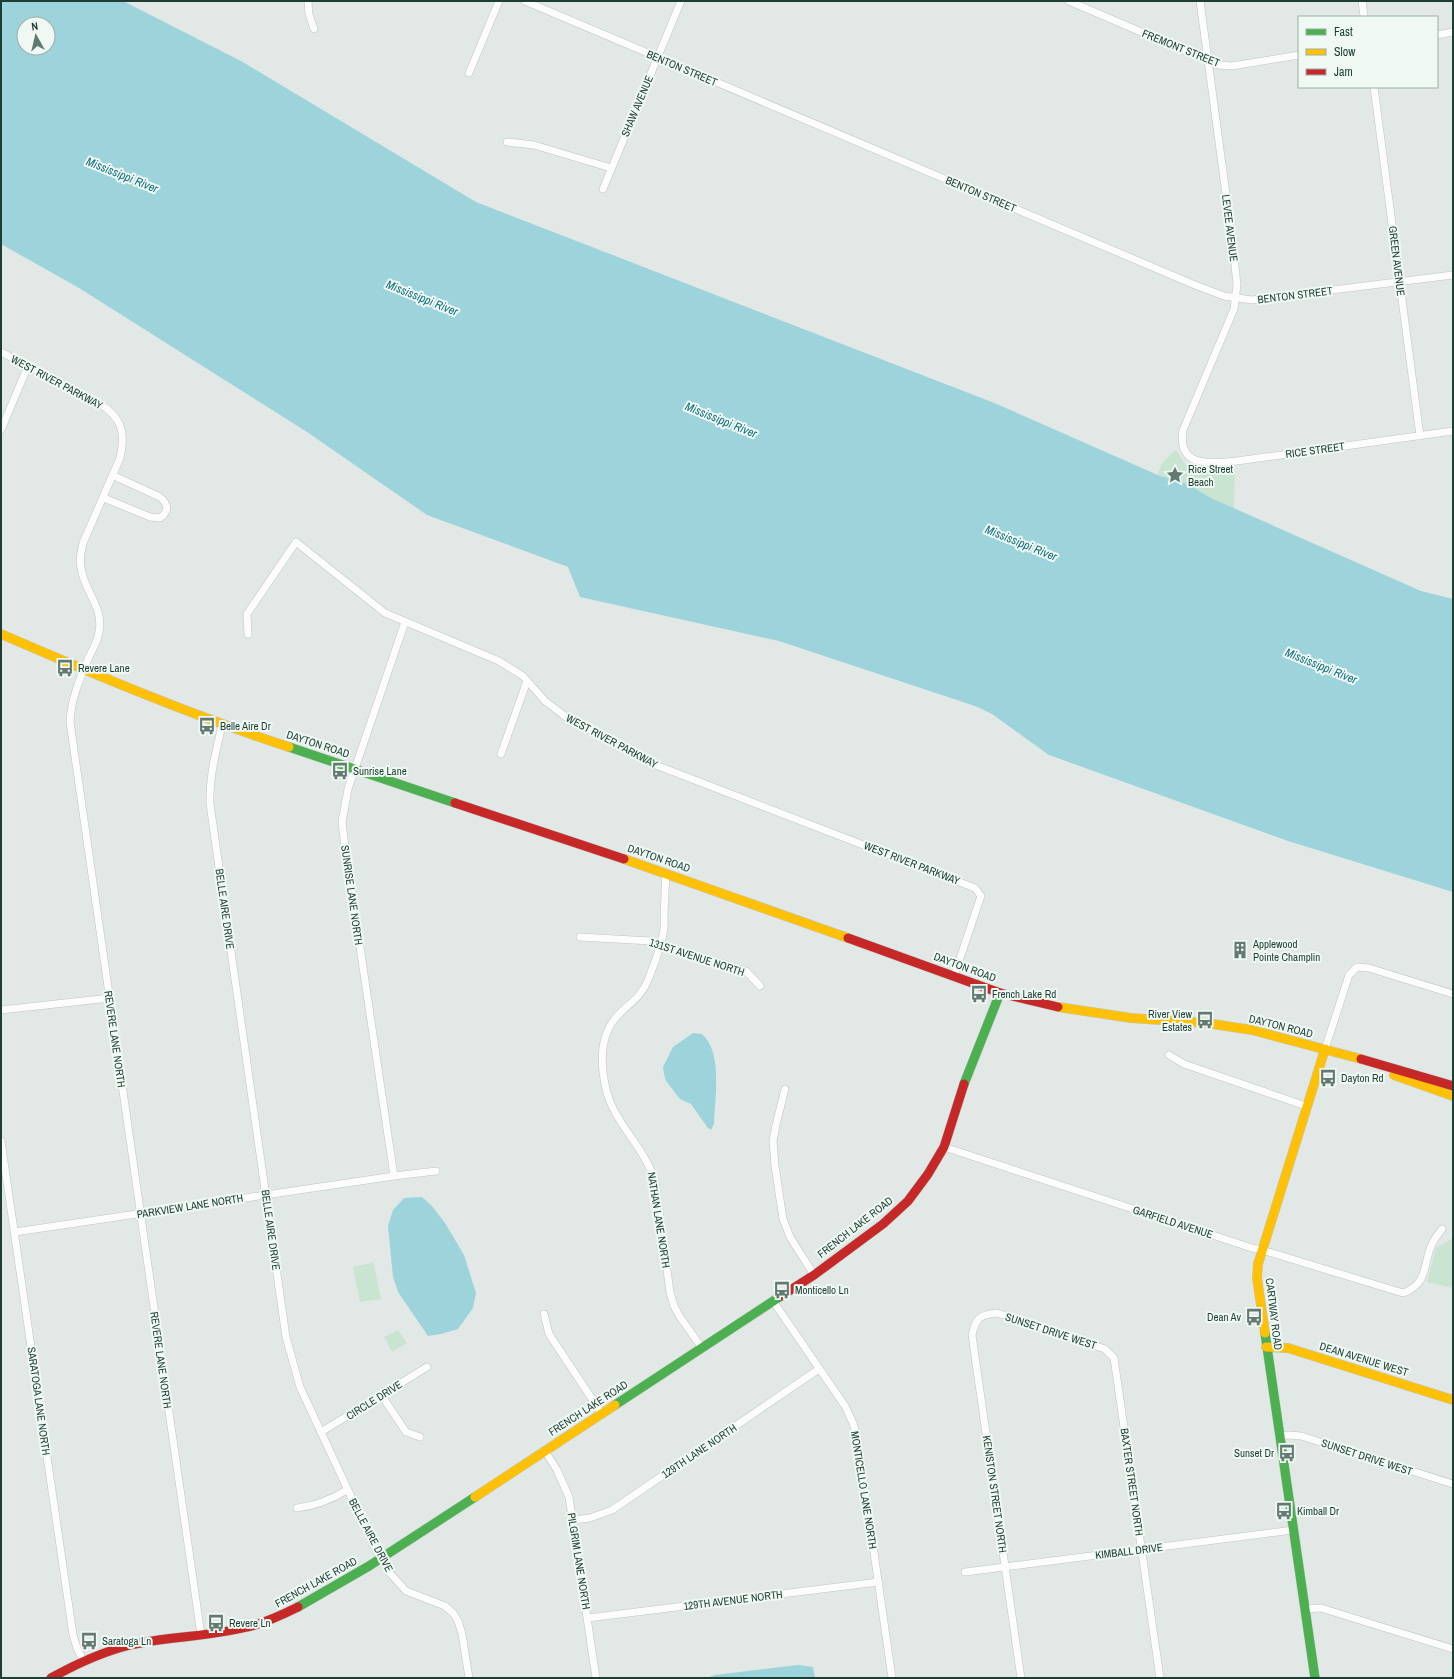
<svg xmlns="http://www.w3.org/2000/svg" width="1454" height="1679" viewBox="0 0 1454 1679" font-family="'Archivo Narrow',sans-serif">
	<rect width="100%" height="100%" fill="#e2e8e5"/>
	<g fill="#c9e4d0">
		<path d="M1176 450C1185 464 1187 470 1205 473L1208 470 1235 467 1234 508 1158 475C1160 463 1167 457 1176 450Z"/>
		<path d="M1453 1238V1288L1427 1282 1436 1248Z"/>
		<path d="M373 1261 381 1299 360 1302 353 1267 371 1263Z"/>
		<path d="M398 1330 407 1343 392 1352 384 1337Z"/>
	</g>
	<g fill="#9dd4dc" fill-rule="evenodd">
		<path d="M1 1H123L241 61 476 202 997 404 1160 476 1187 484 1211 498 1421 591 1453 599V892L1288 841 1049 755 992 714 975 706 779 641 580 597 568 567 427 515 307 432 79 288 1 244ZM24 24H48V48H24Z"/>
		<path d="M693 1033 702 1034C723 1053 715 1097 714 1124L711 1130 708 1128 691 1104 680 1099 666 1081 664 1074 663 1067 673 1047Z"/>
		<path d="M422 1197 432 1206 445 1223 464 1255 476 1293 473 1308 458 1329 441 1334 428 1336 398 1292 393 1277 388 1226 393 1210 404 1198Z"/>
		<path d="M798 1665 813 1667 815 1678H706L715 1675Z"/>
	</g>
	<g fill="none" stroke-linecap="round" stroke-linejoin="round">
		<g stroke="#bfc5c2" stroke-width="8">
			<g id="street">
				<path d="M308 1 309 14 314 29"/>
				<path d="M525 1 1195 285 1224 296 1252 300 1453 275"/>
				<path d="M1069 1 1218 65 1232 66 1299 55"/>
				<path d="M1200 1 1233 246 1237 285 1234 309 1183 430C1177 469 1211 463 1237 461L1453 431"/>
				<path d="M1362 1 1364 17"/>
				<path d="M1437 35 1453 32"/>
				<path d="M469 73 499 1"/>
				<path d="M1374 87 1420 436"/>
				<path d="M507 142 534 145 611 168"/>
				<path d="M603 189 681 1"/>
				<path d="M1 352 99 403C122 418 126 432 120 458L83 543C81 552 79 559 81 568 84 591 104 607 99 632 98 640 93 649 89 657 80 678 71 699 70 722L201 1635"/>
				<path d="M1 430 28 366"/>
				<path d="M104 498 150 517 160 518C169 511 169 505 160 497L114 476"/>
				<path d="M248 634 247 614 296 542 385 613 499 661 523 676 545 701 566 717 648 762 975 888 981 896 954 976"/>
				<path d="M222 725C216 752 209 776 210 804L286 1337 300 1387 374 1546 389 1572 406 1591 445 1606 453 1613 458 1621 462 1634 469 1678"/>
				<path d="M501 754 527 681"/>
				<path d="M666 873C665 886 665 899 664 913 664 919 665 927 663 934 660 949 654 965 648 980 642 996 630 1003 619 1014 599 1034 600 1063 606 1089 614 1124 646 1148 655 1182L670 1292 674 1306 680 1317 702 1348"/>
				<path d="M580 937 651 941 746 971 760 986"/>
				<path d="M1 1010 110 998"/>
				<path d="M1325 1049 1349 975 1357 967 1369 968 1453 994"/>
				<path d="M1169 1055 1184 1064 1306 1106"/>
				<path d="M785 1089 776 1125 773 1141 775 1166 783 1219 790 1237 814 1275"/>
				<path d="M1 1141 73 1635 77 1648 83 1660"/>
				<path d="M944 1147 1252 1248 1262 1250 1403 1293C1430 1283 1422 1263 1433 1242 1435 1238 1439 1233 1442 1229"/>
				<path d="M394 1176 344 839 342 822 348 789 405 622"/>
				<path d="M15 1232 394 1176 436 1171"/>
				<path d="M773 1301 845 1406 853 1423 858 1441 892 1678"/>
				<path d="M544 1314 549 1334 602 1414"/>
				<path d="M382 1396 406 1432 420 1437"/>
				<path d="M321 1432 427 1367"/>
				<path d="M1279 1436 1289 1435 1301 1436 1453 1484"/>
				<path d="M545 1451 557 1470 569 1497 596 1678"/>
				<path d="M297 1508C315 1506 332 1499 347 1490"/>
				<path d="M573 1520 590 1518 612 1510 819 1369"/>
				<path d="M965 1572 1293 1530"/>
				<path d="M1304 1609 1321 1608 1453 1649"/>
				<path d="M588 1618 878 1582"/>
				<path d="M1021 1678 972 1335C976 1318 979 1315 997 1313L1105 1349 1114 1358 1160 1678"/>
			</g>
		</g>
		<g stroke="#bdc6c3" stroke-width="10">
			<g id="fast">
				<path d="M289 747 455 803"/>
				<path d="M964 1084 1000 993"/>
				<path d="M1265 1333 1315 1678"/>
				<path d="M615 1405 781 1296"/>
				<path d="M298 1607 369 1566 475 1497"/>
			</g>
		</g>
		<g stroke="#bdc6c3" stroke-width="10">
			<g id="slow">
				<path d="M1 634C96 675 191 715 289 747"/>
				<path d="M624 859 848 938"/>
				<path d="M1058 1007 1131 1018 1206 1023 1252 1030 1361 1059"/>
				<path d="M1394 1075 1453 1096"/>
				<path d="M1265 1333 1257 1278 1258 1264 1325 1049"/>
				<path d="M1266 1347 1288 1348 1453 1400"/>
				<path d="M475 1497 615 1405"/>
			</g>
		</g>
		<g stroke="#bdc6c3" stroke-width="10">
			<g id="jam">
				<path d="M455 803 624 859"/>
				<path d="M848 938 1000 993 1058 1007"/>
				<path d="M1361 1059 1453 1086"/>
				<path d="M781 1296 814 1275 883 1224 908 1201 928 1174 944 1147 964 1084"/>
				<path d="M51 1678C76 1664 102 1652 130 1645 168 1636 209 1637 247 1627 265 1623 282 1615 298 1607"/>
			</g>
		</g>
		<use href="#street" stroke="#fbfcfb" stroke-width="7"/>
		<use href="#fast" stroke="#4caf50" stroke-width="9"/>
		<use href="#slow" stroke="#ffc107" stroke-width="9"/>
		<use href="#jam" stroke="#c62828" stroke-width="9"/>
	</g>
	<defs>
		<g id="sight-bare" transform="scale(1.38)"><path d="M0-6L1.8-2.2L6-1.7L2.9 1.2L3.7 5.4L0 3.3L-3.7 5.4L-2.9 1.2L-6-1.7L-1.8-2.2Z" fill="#637a72" stroke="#eff8f3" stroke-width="2.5" paint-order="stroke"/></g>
		<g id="bus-bare" transform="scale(1.38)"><path d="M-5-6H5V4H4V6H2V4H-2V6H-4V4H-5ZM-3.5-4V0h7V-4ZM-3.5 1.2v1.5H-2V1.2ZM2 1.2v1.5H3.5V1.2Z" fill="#637a72" stroke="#eff8f3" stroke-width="2.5" paint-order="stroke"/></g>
		<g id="building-bare" transform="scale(1.38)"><path d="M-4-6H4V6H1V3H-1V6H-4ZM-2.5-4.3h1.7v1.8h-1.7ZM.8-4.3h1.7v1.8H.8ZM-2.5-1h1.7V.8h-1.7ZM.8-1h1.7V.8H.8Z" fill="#637a72" stroke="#eff8f3" stroke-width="2.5" paint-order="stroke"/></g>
	</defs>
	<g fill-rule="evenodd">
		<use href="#sight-bare" x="1175" y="475"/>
		<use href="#bus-bare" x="65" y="668"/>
		<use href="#bus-bare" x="207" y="726"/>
		<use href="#bus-bare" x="340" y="771"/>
		<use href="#building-bare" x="1240" y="950"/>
		<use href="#bus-bare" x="979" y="994"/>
		<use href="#bus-bare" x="1205" y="1020"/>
		<use href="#bus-bare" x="1328" y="1078"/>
		<use href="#bus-bare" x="782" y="1290"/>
		<use href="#bus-bare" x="1254" y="1317"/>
		<use href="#bus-bare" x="1287" y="1453"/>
		<use href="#bus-bare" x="1284" y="1511"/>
		<use href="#bus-bare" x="216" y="1623"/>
		<use href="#bus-bare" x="89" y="1641"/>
	</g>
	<g text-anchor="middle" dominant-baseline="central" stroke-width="4" stroke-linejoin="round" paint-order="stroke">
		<g font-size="11" fill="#1e3e34" stroke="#eff8f3">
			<text transform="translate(1181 48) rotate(22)">FREMONT STREET</text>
			<text transform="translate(682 68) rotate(23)">BENTON STREET</text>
			<text transform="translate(637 106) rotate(-67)">SHAW AVENUE</text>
			<text transform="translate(981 194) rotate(23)">BENTON STREET</text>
			<text transform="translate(1230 228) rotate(83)">LEVEE AVENUE</text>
			<text transform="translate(1397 261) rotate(83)">GREEN AVENUE</text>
			<text transform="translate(1295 295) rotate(-7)">BENTON STREET</text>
			<text transform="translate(57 382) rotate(28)">WEST RIVER PARKWAY</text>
			<text transform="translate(1315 450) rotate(-8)">RICE STREET</text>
			<text transform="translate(612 741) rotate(28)">WEST RIVER PARKWAY</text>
			<text transform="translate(318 744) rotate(18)">DAYTON ROAD</text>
			<text transform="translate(659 858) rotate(19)">DAYTON ROAD</text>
			<text transform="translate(912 863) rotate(21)">WEST RIVER PARKWAY</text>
			<text transform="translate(352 895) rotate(82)">SUNRISE LANE NORTH</text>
			<text transform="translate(225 909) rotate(82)">BELLE AIRE DRIVE</text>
			<text transform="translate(697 957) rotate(18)">131ST AVENUE NORTH</text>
			<text transform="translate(965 967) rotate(20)">DAYTON ROAD</text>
			<text transform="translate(1281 1026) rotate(14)">DAYTON ROAD</text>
			<text transform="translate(115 1039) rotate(82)">REVERE LANE NORTH</text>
			<text transform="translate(190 1206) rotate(-9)">PARKVIEW LANE NORTH</text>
			<text transform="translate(659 1220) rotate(81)">NATHAN LANE NORTH</text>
			<text transform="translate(1173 1222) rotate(18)">GARFIELD AVENUE</text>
			<text transform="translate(855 1227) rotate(-38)">FRENCH LAKE ROAD</text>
			<text transform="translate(271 1230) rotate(82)">BELLE AIRE DRIVE</text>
			<text transform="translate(1274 1314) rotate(83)">CARTWAY ROAD</text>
			<text transform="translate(1051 1331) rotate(18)">SUNSET DRIVE WEST</text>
			<text transform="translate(1364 1359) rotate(17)">DEAN AVENUE WEST</text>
			<text transform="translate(161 1360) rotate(82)">REVERE LANE NORTH</text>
			<text transform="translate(374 1400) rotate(-32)">CIRCLE DRIVE</text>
			<text transform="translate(39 1401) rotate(82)">SARATOGA LANE NORTH</text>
			<text transform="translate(588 1408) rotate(-33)">FRENCH LAKE ROAD</text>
			<text transform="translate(699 1451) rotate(-34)">129TH LANE NORTH</text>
			<text transform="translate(1367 1457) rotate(18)">SUNSET DRIVE WEST</text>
			<text transform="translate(1132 1482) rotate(82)">BAXTER STREET NORTH</text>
			<text transform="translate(864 1490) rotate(81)">MONTICELLO LANE NORTH</text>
			<text transform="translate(995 1494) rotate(82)">KENISTON STREET NORTH</text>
			<text transform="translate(371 1535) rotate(62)">BELLE AIRE DRIVE</text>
			<text transform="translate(1129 1551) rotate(-7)">KIMBALL DRIVE</text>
			<text transform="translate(579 1561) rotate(81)">PILGRIM LANE NORTH</text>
			<text transform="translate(316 1582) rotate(-29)">FRENCH LAKE ROAD</text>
			<text transform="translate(733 1600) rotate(-7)">129TH AVENUE NORTH</text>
		</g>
		<g font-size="11" fill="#1e3e34" stroke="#eff8f3" text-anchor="start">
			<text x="1188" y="469">Rice Street<tspan x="1188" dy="13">Beach</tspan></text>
			<text x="78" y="668">Revere Lane</text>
			<text x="220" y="726">Belle Aire Dr</text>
			<text x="353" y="771">Sunrise Lane</text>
			<text x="1253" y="944">Applewood<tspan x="1253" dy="13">Pointe Champlin</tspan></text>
			<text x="992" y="994">French Lake Rd</text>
			<text x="1192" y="1014" text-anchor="end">River View<tspan x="1192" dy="13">Estates</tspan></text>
			<text x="1341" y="1078">Dayton Rd</text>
			<text x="795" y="1290">Monticello Ln</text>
			<text x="1241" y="1317" text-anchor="end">Dean Av</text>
			<text x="1274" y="1453" text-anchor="end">Sunset Dr</text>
			<text x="1297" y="1511">Kimball Dr</text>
			<text x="229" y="1623">Revere Ln</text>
			<text x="102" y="1641">Saratoga Ln</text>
		</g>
		<g font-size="12" font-style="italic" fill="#116f80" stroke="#eff8f3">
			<text transform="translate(122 175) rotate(22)">Mississippi River</text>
			<text transform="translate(422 298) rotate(22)">Mississippi River</text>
			<text transform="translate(721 420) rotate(22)">Mississippi River</text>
			<text transform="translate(1021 543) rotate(22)">Mississippi River</text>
			<text transform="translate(1321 666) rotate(22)">Mississippi River</text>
		</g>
	</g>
	<rect width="1454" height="1679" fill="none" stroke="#1e3e34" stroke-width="4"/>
	<rect x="1298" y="16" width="140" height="72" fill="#eff8f3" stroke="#9baea7"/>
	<rect x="1306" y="29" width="20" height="6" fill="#4caf50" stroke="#9baea7"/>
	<text x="1334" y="36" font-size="12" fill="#1e3e34">Fast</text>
	<rect x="1306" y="49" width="20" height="6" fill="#ffc107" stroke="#9baea7"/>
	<text x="1334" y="56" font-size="12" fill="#1e3e34">Slow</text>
	<rect x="1306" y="69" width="20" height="6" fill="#c62828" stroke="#9baea7"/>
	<text x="1334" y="76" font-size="12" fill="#1e3e34">Jam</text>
	<g transform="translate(36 36) rotate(352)"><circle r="19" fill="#eff8f3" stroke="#9baea7"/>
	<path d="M0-3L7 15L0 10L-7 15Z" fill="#637a72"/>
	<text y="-6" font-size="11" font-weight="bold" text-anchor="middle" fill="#1e3e34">N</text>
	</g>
</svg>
